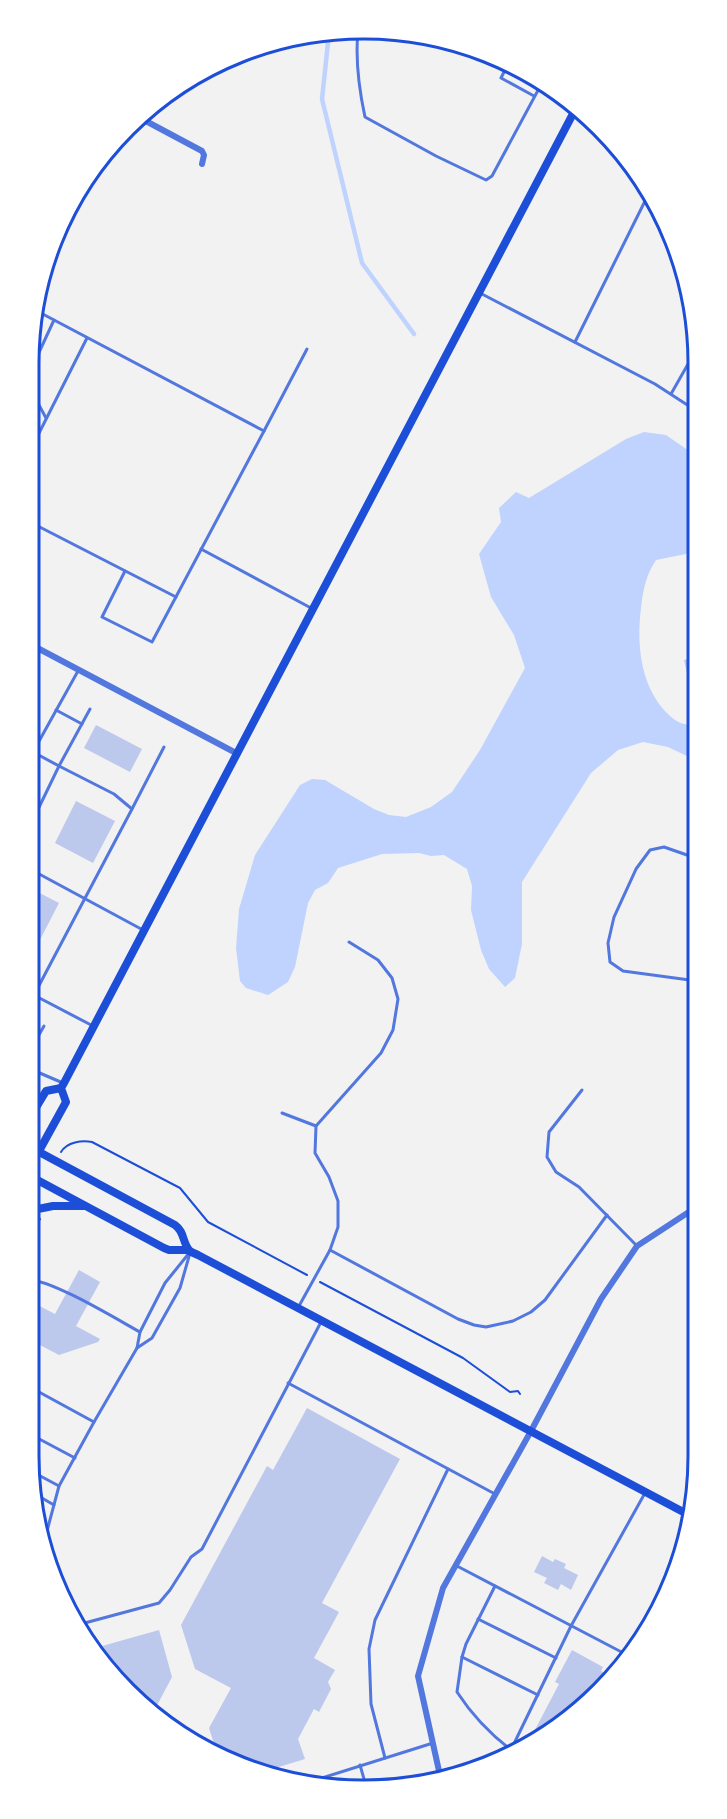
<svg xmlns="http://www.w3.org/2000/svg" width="727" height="1819" viewBox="0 0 727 1819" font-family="Lato,sans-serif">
	<rect width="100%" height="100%" fill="#f2f2f2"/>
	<path fill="#bfd3fe" d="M644 432 666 435 692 453 696 460V552L656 560C646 575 643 590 641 608 636 647 641 694 675 720 680 724 690 725 697 727V753L689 757 668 747 643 742 618 750 591 773 522 882V944L515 978 505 987 489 969 481 950 471 910 472 886 467 869 444 855 431 856 419 853 382 854 338 868 328 883 315 890 308 903 295 967 288 982 268 995 246 988 240 981 236 948 239 909 255 855 300 785 312 779 325 780 374 809 389 815 406 817 431 807 452 792 480 750 525 668 514 635 491 597 479 554 501 522 499 508 516 492 529 498 626 439Z"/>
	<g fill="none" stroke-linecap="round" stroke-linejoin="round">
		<path stroke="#bfd3fe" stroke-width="4.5" d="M329 33 322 99 362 263 414 334"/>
	</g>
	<g fill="#bdc9ec">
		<path d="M696 657 697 711 696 712 684 660Z"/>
		<path d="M96 725 142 749 130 772 84 748Z"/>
		<path d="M76 801 115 821 93 863 55 843Z"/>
		<path d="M28 887 59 903 28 963Z"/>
		<path d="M79 1270 100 1282 76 1326 100 1339 98 1342 59 1355 40 1345 28 1310V1300L55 1314Z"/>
		<path d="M307 1408 400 1459 322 1603 339 1612 314 1658 335 1670 328 1682 331 1689 319 1712 314 1709 298 1739 305 1759 269 1770 217 1753 209 1728 231 1688 195 1669 181 1625 267 1466 273 1470Z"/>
		<path d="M542 1556 553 1562 555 1559 566 1564 564 1568 578 1575 571 1590 561 1584 558 1590 544 1583 547 1578 534 1572Z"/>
		<path d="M159 1630 172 1677 154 1711 111 1676 95 1648Z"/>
		<path d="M572 1650 603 1667 601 1671 610 1676 529 1746 527 1745 559 1684 555 1682Z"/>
		<path d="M166 1719 193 1734 196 1745 165 1720Z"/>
	</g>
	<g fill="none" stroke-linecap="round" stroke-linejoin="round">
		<g stroke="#1d4ed8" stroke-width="2">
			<path d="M61 1152C67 1142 82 1140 92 1142L180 1188 208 1222 307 1275"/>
			<path d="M28 1242 40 1219"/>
			<path d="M320 1282 463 1358 510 1392 518 1391 520 1394"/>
		</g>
		<g stroke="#5277de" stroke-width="3">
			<path d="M358 31C355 61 359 89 365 117L436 156 486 180 492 176 543 81"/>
			<path d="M505 70 501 78 534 96"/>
			<path d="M480 293 655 384 692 408H696"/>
			<path d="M37 311 264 431 152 642 102 617 125 571"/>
			<path d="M575 342 649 193"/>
			<path d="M671 394 696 350"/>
			<path d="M46 418 33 394 35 361 54 320"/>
			<path d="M264 431 307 349"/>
			<path d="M28 455 87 338"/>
			<path d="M28 521 176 597"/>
			<path d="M201 549 311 608"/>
			<path d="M78 671 33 752 59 766 90 709"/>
			<path d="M56 710 82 724"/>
			<path d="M28 761 33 752"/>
			<path d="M132 809 164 747"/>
			<path d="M28 830 59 766 114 794 132 809 34 995"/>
			<path d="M697 862 687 855 664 847 650 850 636 869 614 917 608 943 610 962 623 971 697 981"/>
			<path d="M28 868 143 930"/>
			<path d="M28 992 93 1026"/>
			<path d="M28 1054 44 1026"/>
			<path d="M28 1068 63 1083"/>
			<path d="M582 1090 549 1132 547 1157 556 1172 579 1187 636 1245"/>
			<path d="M282 1113 316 1126"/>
			<path d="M330 1250 458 1319 474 1325 486 1327 513 1321 531 1312 545 1300 607 1215"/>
			<path d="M28 1280C49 1278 118 1320 140 1332"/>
			<path d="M299 1306 330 1250 338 1227V1201L329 1177 315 1153 316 1126 381 1053 393 1030 398 999 392 978 378 960 349 942"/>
			<path d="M137 1348 152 1338 180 1288 190 1253"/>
			<path d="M288 1383 495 1494"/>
			<path d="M28 1386 94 1422"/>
			<path d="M28 1433 75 1458"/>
			<path d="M31 1471 59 1486"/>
			<path d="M35 1494 54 1505"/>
			<path d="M43 1546 59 1486 94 1422 137 1348 140 1332 165 1283 190 1252"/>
			<path d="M457 1566 631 1657"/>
			<path d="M495 1586 466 1644 462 1657 457 1692C472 1715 489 1733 511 1750"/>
			<path d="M478 1619 556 1658"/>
			<path d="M81 1624 159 1603 170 1590 191 1557 202 1549 321 1322"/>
			<path d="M462 1657 538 1695"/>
			<path d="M509 1754 571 1626 645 1493"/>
			<path d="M385 1758 371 1704 369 1649 375 1620 448 1469"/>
			<path d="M360 1765 366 1786"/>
			<path d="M306 1783 433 1743"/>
		</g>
		<g stroke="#5277de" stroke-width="6">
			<path d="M142 119 202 151 204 155 202 164"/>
			<path d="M28 643 236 753"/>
			<path d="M441 1780 418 1676 443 1588 531 1431 601 1299 637 1246 698 1206"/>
		</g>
		<g stroke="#1d4ed8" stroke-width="8">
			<path d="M28 1121 46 1091 61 1088"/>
			<path d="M28 1146 175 1225C185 1232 182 1243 190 1251"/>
			<path d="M28 1171 66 1102 61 1088 64 1083 576 108"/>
			<path d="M28 1175 164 1248 169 1250H187L198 1255 689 1515"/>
			<path d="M28 1211 53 1206H84"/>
		</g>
	</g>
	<path d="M0 0H727V1819H0ZM363 39H364A324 324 0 0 1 688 363V1456A324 324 0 0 1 364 1780H363A324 324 0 0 1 39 1456V363A324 324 0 0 1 363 39Z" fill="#fff" fill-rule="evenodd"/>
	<path fill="none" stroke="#1d4ed8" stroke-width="3" d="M363 39H364A324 324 0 0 1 688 363V1456A324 324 0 0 1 364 1780H363A324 324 0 0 1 39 1456V363A324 324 0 0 1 363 39Z"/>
</svg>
